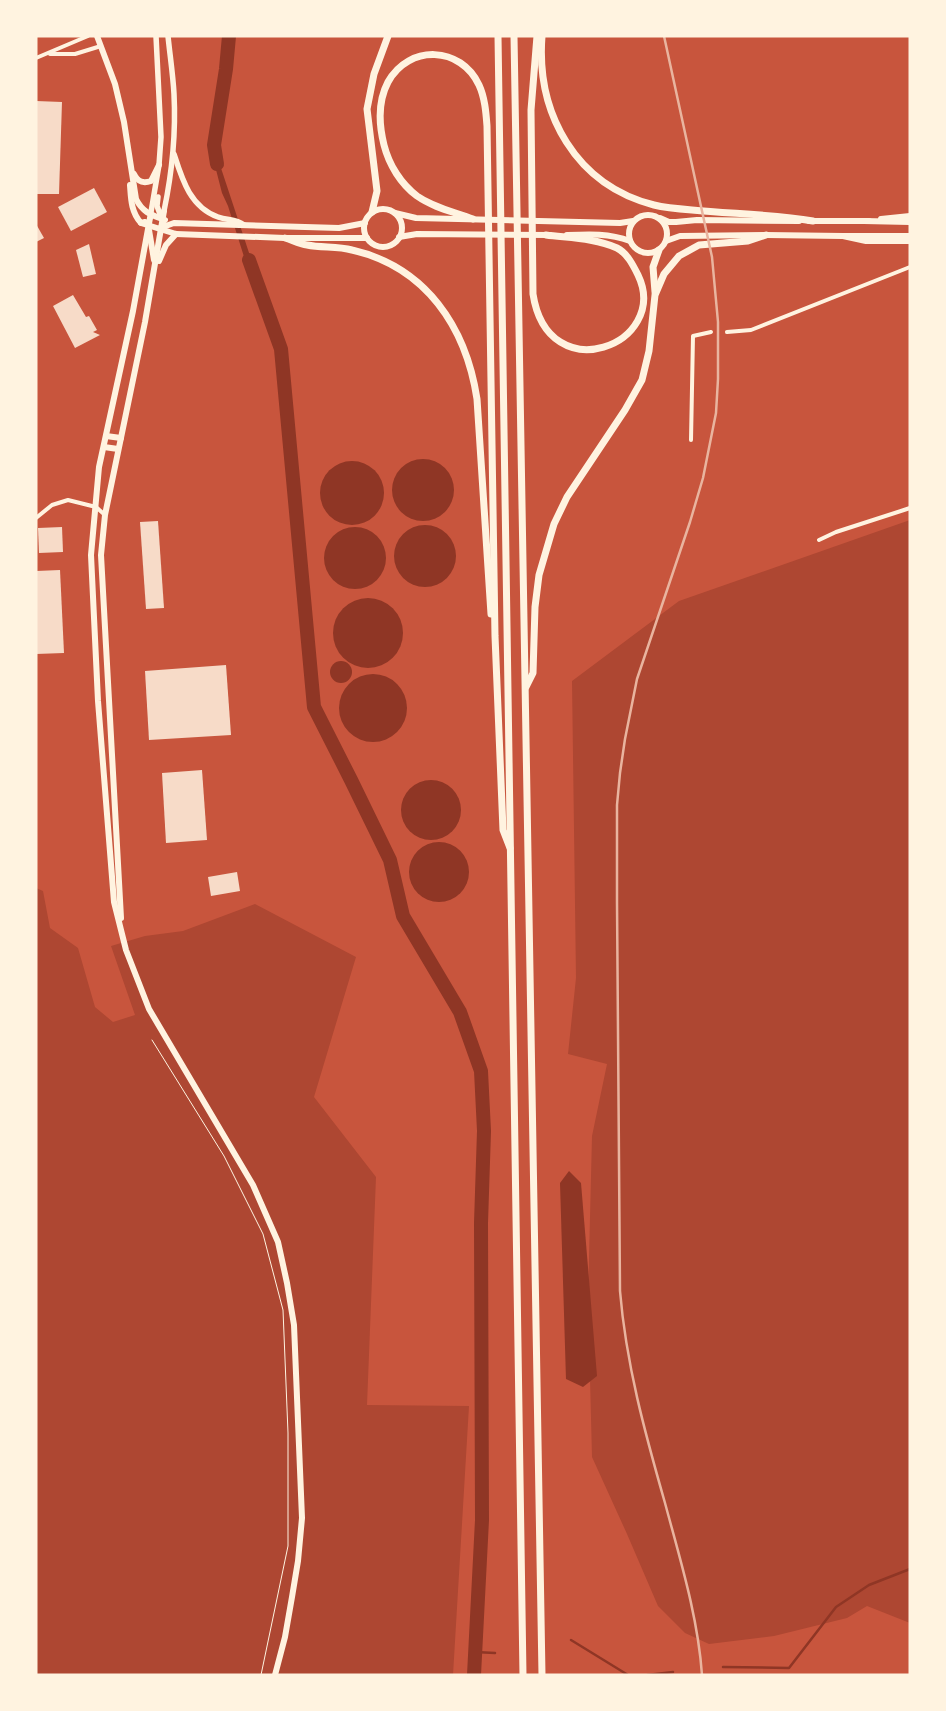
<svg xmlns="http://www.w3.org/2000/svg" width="946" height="1711" viewBox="0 0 946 1711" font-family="Roboto,sans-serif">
	<rect width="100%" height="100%" fill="#c8553d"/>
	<g fill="#ae4732">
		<path d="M910 520V1623L867 1606 847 1618 774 1636 709 1644 685 1633 658 1606 627 1534 592 1457 588 1300 592 1136 607 1064 568 1054 576 978 572 681 679 601Z"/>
		<path d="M36 888 43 891 50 928 78 948 95 1007 113 1022 135 1015 111 946 145 936 183 931 255 904 356 957 314 1097 376 1177 367 1405 469 1406 453 1675H36Z"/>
	</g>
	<g fill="#8f3625">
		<path d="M216 145 218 159 257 277 252 282 228 206 222 193 213 158 212 146Z"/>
		<circle cx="423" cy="490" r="31"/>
		<circle cx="352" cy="493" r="32"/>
		<circle cx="425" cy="556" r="31"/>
		<circle cx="355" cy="558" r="31"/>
		<circle cx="368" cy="633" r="35"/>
		<circle cx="341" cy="672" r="11"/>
		<circle cx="373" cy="708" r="34"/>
		<circle cx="431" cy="810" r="30"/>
		<circle cx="439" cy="872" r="30"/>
		<path d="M569 1171 581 1183 597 1376 583 1387 566 1379 560 1183Z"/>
	</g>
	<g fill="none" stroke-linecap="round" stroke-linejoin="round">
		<g stroke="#8f3625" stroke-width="2.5">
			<path d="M571 1640 628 1675"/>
			<path d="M475 1652 495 1653"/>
			<path d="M723 1667 789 1668 836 1607 869 1585 910 1569"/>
			<path d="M647 1675 673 1672"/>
		</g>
		<g stroke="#8f3625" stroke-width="14">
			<path d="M217 164 214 145 226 69 229 36"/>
			<path d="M249 260 281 349 314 707 351 780 390 860 403 916 460 1012 481 1071 484 1131 481 1223 482 1520 474 1675"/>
		</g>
	</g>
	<g fill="#f7dbc8">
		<path d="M36 101 62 102 59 194H36Z"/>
		<path d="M94 188 107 212 71 231 58 207Z"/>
		<path d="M36 224 44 238 36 242Z"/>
		<path d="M89 244 96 274 83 277 76 250Z"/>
		<path d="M73 295 86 317 89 316 97 330 93 332 100 335 75 348 53 306Z"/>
		<path d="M158 521 164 608 146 609 140 522Z"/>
		<path d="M62 527 63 552 39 553 38 528Z"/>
		<path d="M60 570 64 653 36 654V571Z"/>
		<path d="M226 665 231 735 149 740 145 671Z"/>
		<path d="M202 770 207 840 166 843 162 773Z"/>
		<path d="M237 872 240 891 211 896 208 877Z"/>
	</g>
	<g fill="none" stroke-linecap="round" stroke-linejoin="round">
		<path stroke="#fff3e0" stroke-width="1" d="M152 1040 224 1156 263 1234 283 1310 288 1433V1546L261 1675"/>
		<g stroke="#fff3e0" stroke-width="4">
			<path d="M50 54H75L101 46"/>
			<path d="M36 58 88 36"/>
			<path d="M727 332 751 330 910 267"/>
			<path d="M691 440 693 336 711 332"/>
			<path d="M36 518 52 505 68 500 96 507 105 515"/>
			<path d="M819 540 836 532 910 508"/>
		</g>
		<g stroke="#fff3e0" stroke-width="5.5">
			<path d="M174 154C182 179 190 207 218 217 228 221 235 218 244 225"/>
			<path d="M158 197 157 206 163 222"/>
			<path d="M164 211C172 173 176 133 174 94 173 75 170 56 168 36"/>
			<path d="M150 218 159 165 161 137 156 36"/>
		</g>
		<g stroke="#fff3e0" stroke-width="6">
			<path d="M97 36 115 84 124 122 136 199C143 213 152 215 165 220"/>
			<path d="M134 174C138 182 143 184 151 181L159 165"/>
			<path d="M130 185C131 199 131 212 141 223L145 222"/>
			<circle cx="383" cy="228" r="19"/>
			<path d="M395 213 416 218 620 223 633 221"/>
			<circle cx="648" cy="234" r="19"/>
			<path d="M150 218 133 311 99 467 91 555 98 701 114 902 126 950 149 1009 253 1185 278 1242 287 1283 294 1325 302 1518 298 1561 292 1597 285 1637 275 1675"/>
			<path d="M660 218 669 222H676L697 220 799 221"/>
			<path d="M881 219 910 216"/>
			<path d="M809 221H869"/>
			<path d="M141 223 176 234 285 238H367"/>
			<path d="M160 228 174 223 339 228 365 223"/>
			<path d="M149 230 154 260"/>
			<path d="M567 235C589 234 609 233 630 241"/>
			<path d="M399 237 417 234 550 235"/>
			<path d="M666 241 680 236 766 235 843 236 866 241H910"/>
			<path d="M159 261 166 245 176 234"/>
			<path d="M106 436 121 438"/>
			<path d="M104 447 118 449"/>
			<path d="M121 918 101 555 105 515 145 322 164 211"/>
		</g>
		<g stroke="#fff3e0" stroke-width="6">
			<path d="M864 221 910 222"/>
			<path d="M843 236H910"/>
		</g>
		<g stroke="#fff3e0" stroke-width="7">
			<path d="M498 36 523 1675"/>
			<path d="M514 36 542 1675"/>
			<path d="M537 36 531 110 533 294C548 392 671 344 638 275 633 265 627 253 617 248 595 238 569 238 546 235"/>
			<path d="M542 36C536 114 576 185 654 205 666 208 679 209 692 210 732 214 773 214 813 221"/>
			<path d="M372 212 377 191 367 109 374 74 388 36"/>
			<path d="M473 219C455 212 434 208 417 196 401 184 389 165 384 145 379 125 378 101 388 82 409 44 461 46 479 85 485 98 486 113 487 126L495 636 503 830 510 848"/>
			<path d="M285 238C292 240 299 244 307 245 322 248 337 246 352 250 426 267 466 327 477 399L491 614"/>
			<path d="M655 292 653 267 659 250"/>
			<path d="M526 687 533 673 535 607 539 575 554 524 567 497 625 410 642 380 649 351 655 295 664 274 679 256 699 245 748 241 766 235"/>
		</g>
		<path stroke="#e9b49f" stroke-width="2.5" d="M664 36 712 257 718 322V379L716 413 703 478 690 522 637 679 625 739 620 773 617 805V902L620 1291C626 1364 645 1433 665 1503 680 1559 698 1617 702 1675"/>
	</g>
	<rect width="946" height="1711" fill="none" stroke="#fff3e0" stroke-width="75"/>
</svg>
